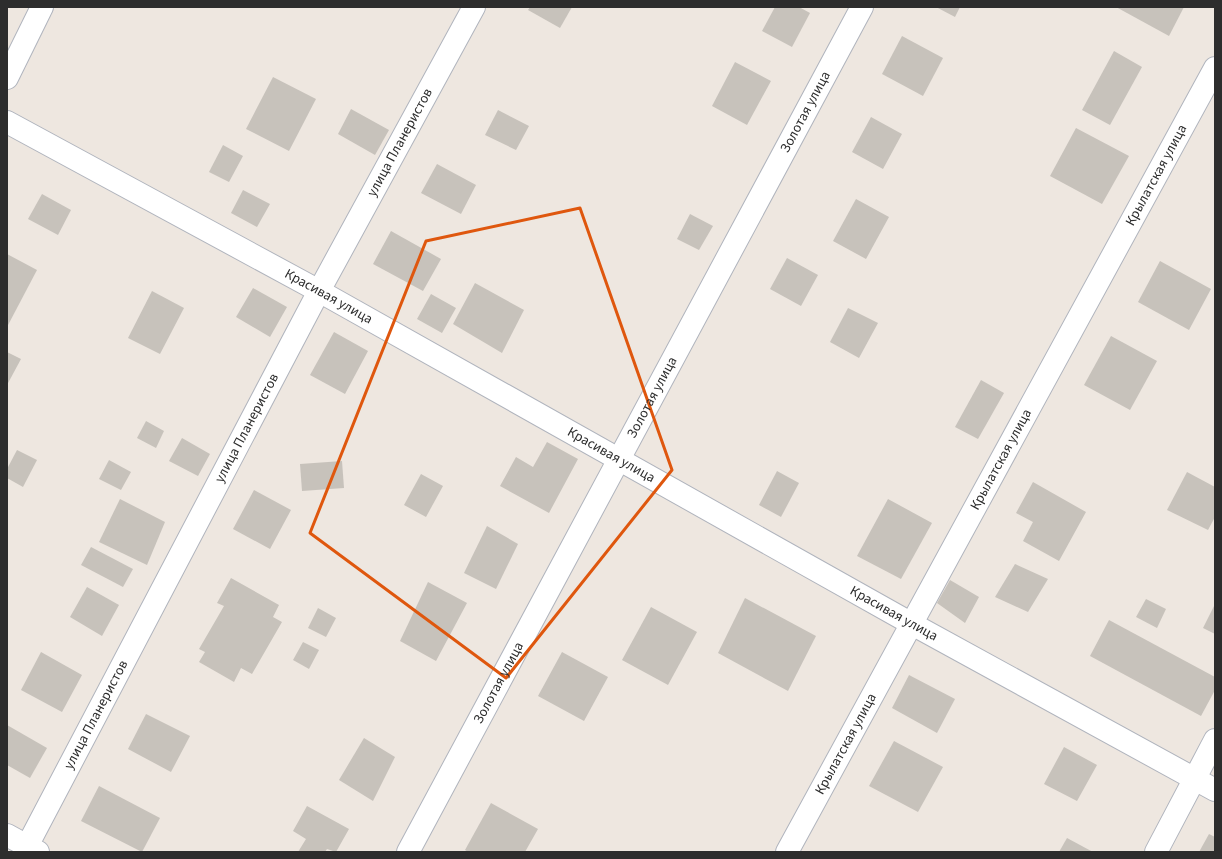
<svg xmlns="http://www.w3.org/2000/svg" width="1222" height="859" viewBox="0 0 1222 859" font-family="'Source Sans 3',sans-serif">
	<rect width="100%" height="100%" fill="#eee7e0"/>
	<g fill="#c7c2bb">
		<path d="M530 7H572L560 28 528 10Z"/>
		<path d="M775 7H799L810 13 792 47 762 31Z"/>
		<path d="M936 7H960L955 17Z"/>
		<path d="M1116 7H1184L1169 36Z"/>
		<path d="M902 36 943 58 923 96 882 74Z"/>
		<path d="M1114 51 1142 67 1110 125 1082 110Z"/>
		<path d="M735 62 771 81 747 125 712 106Z"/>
		<path d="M273 77 316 99 289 151 246 129Z"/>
		<path d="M351 109 389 130 375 155 338 134Z"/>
		<path d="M498 110 529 126 516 150 485 135Z"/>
		<path d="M871 117 902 134 883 169 852 152Z"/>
		<path d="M1076 128 1129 156 1102 204 1050 176Z"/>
		<path d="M223 145 243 156 229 182 209 172Z"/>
		<path d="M437 164 476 185 461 214 421 193Z"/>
		<path d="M243 190 270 204 257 227 231 213Z"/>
		<path d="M42 194 71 210 58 235 28 219Z"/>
		<path d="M856 199 889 217 866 259 833 241Z"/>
		<path d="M690 214 713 226 699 250 677 239Z"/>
		<path d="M391 231 441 259 423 291 373 264Z"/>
		<path d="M7 254 37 270 7 327Z"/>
		<path d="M787 258 818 275 801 306 770 289Z"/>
		<path d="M1160 261 1211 289 1189 330 1138 302Z"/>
		<path d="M475 283 524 310 502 353 453 324Z"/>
		<path d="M253 288 287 307 270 337 236 317Z"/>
		<path d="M152 291 184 308 160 354 128 338Z"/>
		<path d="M431 294 456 308 442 333 417 319Z"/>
		<path d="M848 308 878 323 859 358 830 342Z"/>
		<path d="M334 332 368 351 345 394 310 375Z"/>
		<path d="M1111 336 1157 361 1130 410 1084 385Z"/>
		<path d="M7 352 21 359 7 385Z"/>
		<path d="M981 380 1004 393 978 439 955 427Z"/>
		<path d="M146 421 164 431 156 448 137 438Z"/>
		<path d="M182 438 210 454 198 476 169 461Z"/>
		<path d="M547 442 578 459 549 513 500 486 516 457 533 467Z"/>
		<path d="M17 450 37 460 23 487 7 478V469Z"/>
		<path d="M109 460 131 472 121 490 99 479Z"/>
		<path d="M342 461 344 488 302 491 300 464Z"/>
		<path d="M777 471 799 483 781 517 759 505Z"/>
		<path d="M1187 472 1215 487V517L1208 530 1167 510Z"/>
		<path d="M421 474 443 486 426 517 404 505Z"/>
		<path d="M1033 482 1086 512 1059 561 1023 541 1033 522 1016 513Z"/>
		<path d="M254 490 291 510 270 549 233 529Z"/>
		<path d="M120 499 165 522 147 565 99 542Z"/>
		<path d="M888 499 932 523 901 579 857 556Z"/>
		<path d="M487 526 518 544 496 589 464 573Z"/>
		<path d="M91 547 133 569 123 587 81 565Z"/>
		<path d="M1015 564 1048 579 1028 612 995 597Z"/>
		<path d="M231 578 279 605 273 617 282 622 252 674 241 668 234 682 199 662 205 652 199 649 224 606 217 603Z"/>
		<path d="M950 580 979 597 965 623 937 603Z"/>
		<path d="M428 582 467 603 436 661 400 641Z"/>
		<path d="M87 587 119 605 102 636 70 617Z"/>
		<path d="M745 598 816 636 788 691 718 653Z"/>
		<path d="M1146 599 1166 609 1157 628 1136 617Z"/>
		<path d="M1215 604V634L1203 628Z"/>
		<path d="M651 607 697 632 668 685 622 660Z"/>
		<path d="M318 608 336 618 326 637 308 628Z"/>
		<path d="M1109 620 1215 677V690L1201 716 1090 656Z"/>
		<path d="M303 642 319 650 309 669 293 660Z"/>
		<path d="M41 652 82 675 62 712 21 690Z"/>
		<path d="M562 652 608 677 584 721 538 696Z"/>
		<path d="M909 675 955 699 937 733 892 708Z"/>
		<path d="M146 714 190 736 171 772 128 749Z"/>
		<path d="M7 725 47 748 30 778 7 765Z"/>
		<path d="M364 738 395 757 373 801 339 780Z"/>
		<path d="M894 741 943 767 918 812 869 786Z"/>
		<path d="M1064 747 1097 765 1077 801 1044 784Z"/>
		<path d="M99 786 160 818 142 852 81 821Z"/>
		<path d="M491 803 538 829 525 852H468L465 850Z"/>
		<path d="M307 806 349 829 336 852 327 849 325 852H298L306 839 293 831Z"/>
		<path d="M1209 834 1215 837V852H1199Z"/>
		<path d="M1067 838 1093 852H1059Z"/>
	</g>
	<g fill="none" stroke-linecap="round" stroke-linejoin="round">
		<g stroke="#b0b4bd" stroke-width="24">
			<g id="minor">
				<path d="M7 78 42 7"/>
				<path id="s1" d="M7 122 319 291 912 624 1215 790"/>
				<path d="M7 835 38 852"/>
				<path id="s2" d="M24 852 319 291 474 7"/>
				<path id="s3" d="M408 852 862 7"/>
				<path id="s4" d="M787 852 1215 68"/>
				<path d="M1156 852 1215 740"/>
			</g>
		</g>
		<use href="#minor" stroke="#fff" stroke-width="22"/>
	</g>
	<path fill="none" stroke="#df570e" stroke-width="3" stroke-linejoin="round" d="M580 208 672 470 506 678 310 533 426 241Z"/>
	<g text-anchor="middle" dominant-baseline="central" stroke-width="4" stroke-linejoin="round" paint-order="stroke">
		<g font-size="14" fill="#2d2d2d" stroke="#fff">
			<text stroke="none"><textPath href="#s3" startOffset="840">Золотая улица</textPath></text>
			<text stroke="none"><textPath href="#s2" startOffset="803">улица Планеристов</textPath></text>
			<text stroke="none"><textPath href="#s4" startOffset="771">Крылатская улица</textPath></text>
			<text stroke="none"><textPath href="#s1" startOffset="366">Красивая улица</textPath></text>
			<text stroke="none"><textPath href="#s3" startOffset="516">Золотая улица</textPath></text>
			<text stroke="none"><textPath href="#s2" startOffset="479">улица Планеристов</textPath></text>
			<text stroke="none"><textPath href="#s1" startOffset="690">Красивая улица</textPath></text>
			<text stroke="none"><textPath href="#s4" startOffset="447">Крылатская улица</textPath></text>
			<text stroke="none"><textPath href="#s1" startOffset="1014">Красивая улица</textPath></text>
			<text stroke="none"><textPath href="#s3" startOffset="192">Золотая улица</textPath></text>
			<text stroke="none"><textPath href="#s2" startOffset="155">улица Планеристов</textPath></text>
			<text stroke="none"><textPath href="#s4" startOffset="123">Крылатская улица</textPath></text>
		</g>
	</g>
	<rect width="1222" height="859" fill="none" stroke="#2d2d2d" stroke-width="16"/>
</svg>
